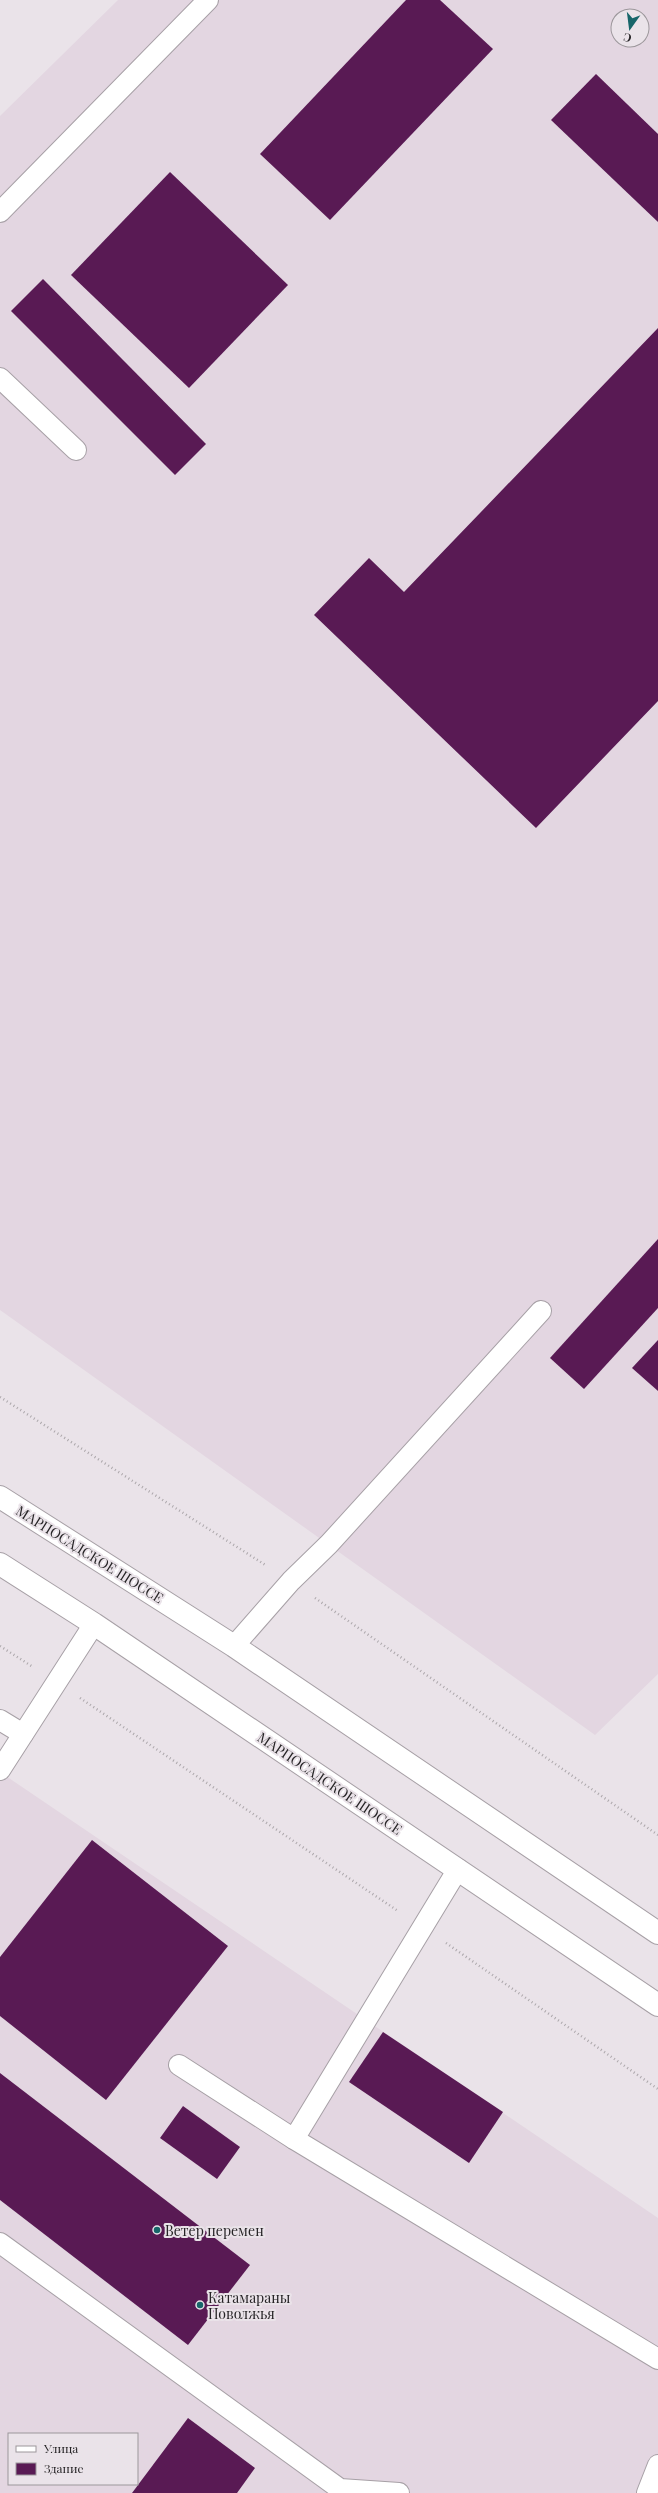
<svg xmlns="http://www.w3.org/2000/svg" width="658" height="2493" viewBox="0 0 658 2493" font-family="'Playfair Display',serif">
	<rect width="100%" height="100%" fill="#eae3e9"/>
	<g fill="#e3d6e1" fill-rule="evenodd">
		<path d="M118 0H658V1674L595 1735 0 1310V116ZM618 16H642V40H618Z"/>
		<path d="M0 1772 658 2218V2493H0ZM9 2434H137V2484H9Z"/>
	</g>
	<g fill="#591a54">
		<path d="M406 0H440L493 49 330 220 260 154Z"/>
		<path d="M596 74 658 134V222L551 120Z"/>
		<path d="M170 172 288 285 189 388 71 275Z"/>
		<path d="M43 279 206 444 175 475 11 311Z"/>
		<path d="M658 328V701L536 828 314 615 369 558 404 592Z"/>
		<path d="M658 1239V1308L584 1389 550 1358Z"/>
		<path d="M658 1340V1391L632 1368Z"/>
		<path d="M92 1840 228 1946 106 2100 0 2016V1957Z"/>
		<path d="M383 2032 503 2112 469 2163 349 2082Z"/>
		<path d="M0 2073 250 2265 188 2345 0 2200Z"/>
		<path d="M183 2106 240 2147 217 2179 160 2138Z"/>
		<path d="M188 2418 255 2468 237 2493H132Z"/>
	</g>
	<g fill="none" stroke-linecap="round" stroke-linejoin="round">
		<g stroke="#a7a0a6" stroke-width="22">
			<g id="service">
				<path d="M0 212 208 0"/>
				<path d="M0 378 76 450"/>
				<path d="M234 1646 291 1581 329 1544 541 1311"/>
				<path d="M0 1720 23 1734"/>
				<path d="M0 1770 94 1624"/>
				<path d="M179 2065 294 2139 658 2359"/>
				<path d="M294 2139 458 1869"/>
				<path d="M0 2243 340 2489 399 2493"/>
				<path d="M647 2493 658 2465"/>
			</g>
		</g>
		<g stroke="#a7a0a6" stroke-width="24">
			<g id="primary">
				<path d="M0 1497 234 1646 658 1933"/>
				<path d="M0 1564 94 1624 658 2005"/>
			</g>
		</g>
		<g stroke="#aca7ab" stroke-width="2.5" stroke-dasharray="1 3" stroke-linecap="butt">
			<path d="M0 1397 267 1566"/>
			<path d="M315 1598 658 1835"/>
			<path d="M0 1646 33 1667"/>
			<path d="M80 1698 398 1911"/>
			<path d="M446 1943 658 2089"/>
		</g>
		<use href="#service" stroke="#fff" stroke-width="20"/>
		<use href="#primary" stroke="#fff" stroke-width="22"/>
	</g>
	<g fill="#17666a" stroke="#eae3e9" stroke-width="1.5">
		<circle cx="157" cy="2230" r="4"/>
		<circle cx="200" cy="2305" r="4"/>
	</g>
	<g text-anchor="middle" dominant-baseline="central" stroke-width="4" stroke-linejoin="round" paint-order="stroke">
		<g font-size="14" fill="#262426" stroke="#eae3e9">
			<text transform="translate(90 1554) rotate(32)">МАРПОСАДСКОЕ ШОССЕ</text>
			<text transform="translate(330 1783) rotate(34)">МАРПОСАДСКОЕ ШОССЕ</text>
		</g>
		<g font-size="14" fill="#262426" stroke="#eae3e9" text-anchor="start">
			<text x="165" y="2230">Ветер перемен</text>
			<text x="208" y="2297">Катамараны<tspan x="208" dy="16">Поволжья</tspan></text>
		</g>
	</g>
	<rect x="8" y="2433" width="130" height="52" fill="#eae3e9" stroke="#9c979b"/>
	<rect x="16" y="2446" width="20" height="6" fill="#ffffff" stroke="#9c979b"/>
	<text x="44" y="2453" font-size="12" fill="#262426">Улица</text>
	<rect x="16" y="2463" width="20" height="12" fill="#591a54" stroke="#9c979b"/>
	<text x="44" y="2473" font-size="12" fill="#262426">Здание</text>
	<g transform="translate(630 28) rotate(194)"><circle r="19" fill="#eae3e9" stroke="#9c979b"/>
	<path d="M0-3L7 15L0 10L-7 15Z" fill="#17666a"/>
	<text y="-6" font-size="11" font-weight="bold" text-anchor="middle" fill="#262426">С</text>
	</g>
</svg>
